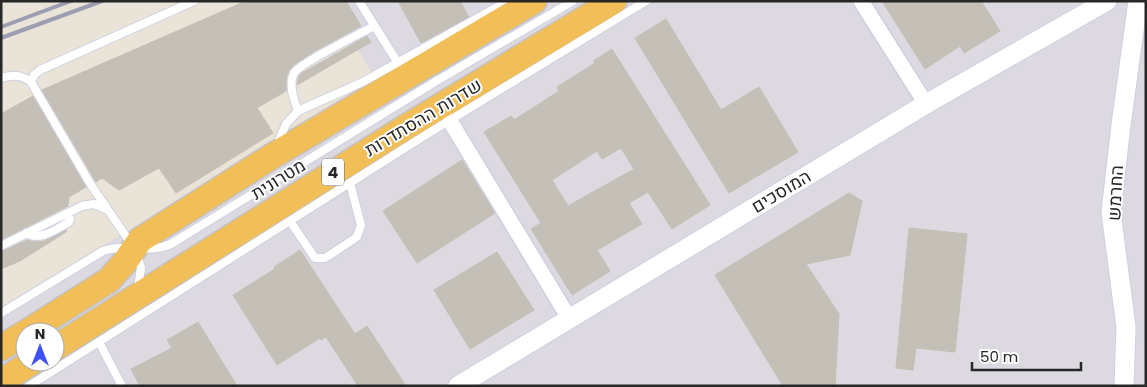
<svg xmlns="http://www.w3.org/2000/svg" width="1147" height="387" viewBox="0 0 1147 387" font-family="Poppins,Heebo,sans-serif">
	<rect width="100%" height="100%" fill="#e9e3d8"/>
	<path fill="#dcd9e1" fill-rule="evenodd" d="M326 1H1146V386H1V307L378 82ZM25 332H55V362H25Z"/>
	<g fill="#c4c0b8" stroke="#c4bfb3" fill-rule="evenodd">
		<path d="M246 1H346L361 26 315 51 295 64 290 69 287 75 286 91 257 108 273 133 176 193 159 168 119 190 102 178 96 182 42 90Z"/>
		<path d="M398 1H460L469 17 421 43Z"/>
		<path d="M882 1H981L1000 31 964 53 960 46 925 69Z"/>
		<path d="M666 19 721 110 759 87 798 152 729 193 635 38Z"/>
		<path d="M367 36 371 42 297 85 299 76 302 73Z"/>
		<path d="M612 49 710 205 672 229 648 192 629 203 642 224 597 250 610 271 572 295 531 229 541 223 484 132 511 116 514 120 559 91 557 87 595 63 593 61ZM621 148 634 169 568 206 552 180 597 151 602 159Z"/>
		<path d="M33 96 86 187 69 197 68 206 1 240V114Z"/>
		<path d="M462 160 495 213 417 263 383 211Z"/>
		<path d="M849 193 862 201 850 255 806 264 839 314 835 386H783L715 275Z"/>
		<path d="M909 228 967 234 955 352 916 348 913 370 896 368Z"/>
		<path d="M67 230 66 232 20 261 1 269V252L27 240 36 242 44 241Z"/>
		<path d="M300 250 355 334 367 326 406 386H358L326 337 321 340 320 338 277 365 233 295 275 269 274 267Z"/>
		<path d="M497 252 534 310 470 349 434 290Z"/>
		<path d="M198 322 237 386H140L131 369 172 348 167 340Z"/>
	</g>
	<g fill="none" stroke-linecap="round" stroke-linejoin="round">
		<g stroke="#ced0e0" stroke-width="10">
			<g id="service">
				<path d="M359 1 398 63"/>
				<path d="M1 78C14 74 21 75 31 82"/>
				<path d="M298 111C294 100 288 84 294 73 300 63 360 34 374 26"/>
				<path d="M277 145 286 124 298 111 363 82 508 1"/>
				<path d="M290 221 315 258H325L357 237 361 225 350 183"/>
				<path d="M26 233C40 242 56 229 69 222L70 219 66 214"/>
				<path d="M132 245 91 185 31 82 34 75 40 70 194 1"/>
				<path d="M1 246 82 206 94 204 106 209"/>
				<path d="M137 255 141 268 138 287"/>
				<path d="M1 313 103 251C126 243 149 254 171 244L438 80 573 1"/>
				<path d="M99 342 122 386"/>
				<path d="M29 386 427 134 646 1"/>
			</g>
		</g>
		<g stroke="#ced0e0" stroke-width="18">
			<g id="minor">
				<path d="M861 1 926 104"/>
				<path d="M450 121 569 318"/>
			</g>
		</g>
		<g stroke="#ced0e0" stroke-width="21">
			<g id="tertiary">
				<path d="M458 386 926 104 1107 1"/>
				<path d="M1124 386 1126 327 1111 212 1121 125 1138 1"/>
			</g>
		</g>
		<g stroke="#c3c3c3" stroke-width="28">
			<g id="trunk">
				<path d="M27 332 109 280 125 262 140 240 274 155 534 1"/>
				<path d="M1 348 25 333"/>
				<path d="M55 348 406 127 614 1"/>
				<path d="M1 382 32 362"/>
			</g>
		</g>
		<use href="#service" stroke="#fff" stroke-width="8"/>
		<use href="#minor" stroke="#fff" stroke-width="15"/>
		<use href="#tertiary" stroke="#fff" stroke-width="19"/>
		<use href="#trunk" stroke="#f2be58" stroke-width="25"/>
		<g stroke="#9c9db1" stroke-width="4">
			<path d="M1 27 71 1"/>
			<path d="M1 38 102 1"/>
		</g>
	</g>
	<g text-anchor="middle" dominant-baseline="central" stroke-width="4" stroke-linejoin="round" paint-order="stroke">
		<rect fill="#fff" stroke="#686868" stroke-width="1" x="322" y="158.5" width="22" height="27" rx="4"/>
		<g font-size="16" font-weight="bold" fill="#272727">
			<text x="333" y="172">4</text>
		</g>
		<g font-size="18" fill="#272727" stroke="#fff">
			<text transform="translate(423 117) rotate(-31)">שדרות ההסתדרות</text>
			<text transform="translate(278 179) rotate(-32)">מטרונית</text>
			<text transform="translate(781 191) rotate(-31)">המוסכים</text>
			<text transform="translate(1115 193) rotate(-87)">החרמש</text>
		</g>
	</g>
	<rect width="1147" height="387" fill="none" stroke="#272727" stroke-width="5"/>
	<g transform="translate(40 347)"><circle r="24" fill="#ffffff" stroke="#a9a9a9"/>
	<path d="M0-4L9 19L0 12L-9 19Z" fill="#3c50f3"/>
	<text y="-8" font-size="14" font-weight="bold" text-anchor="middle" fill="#272727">N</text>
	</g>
	<path d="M972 362v8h109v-8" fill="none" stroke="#272727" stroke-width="2.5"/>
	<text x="980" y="362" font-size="15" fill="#272727" stroke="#ffffff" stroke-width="4" paint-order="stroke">50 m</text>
</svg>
